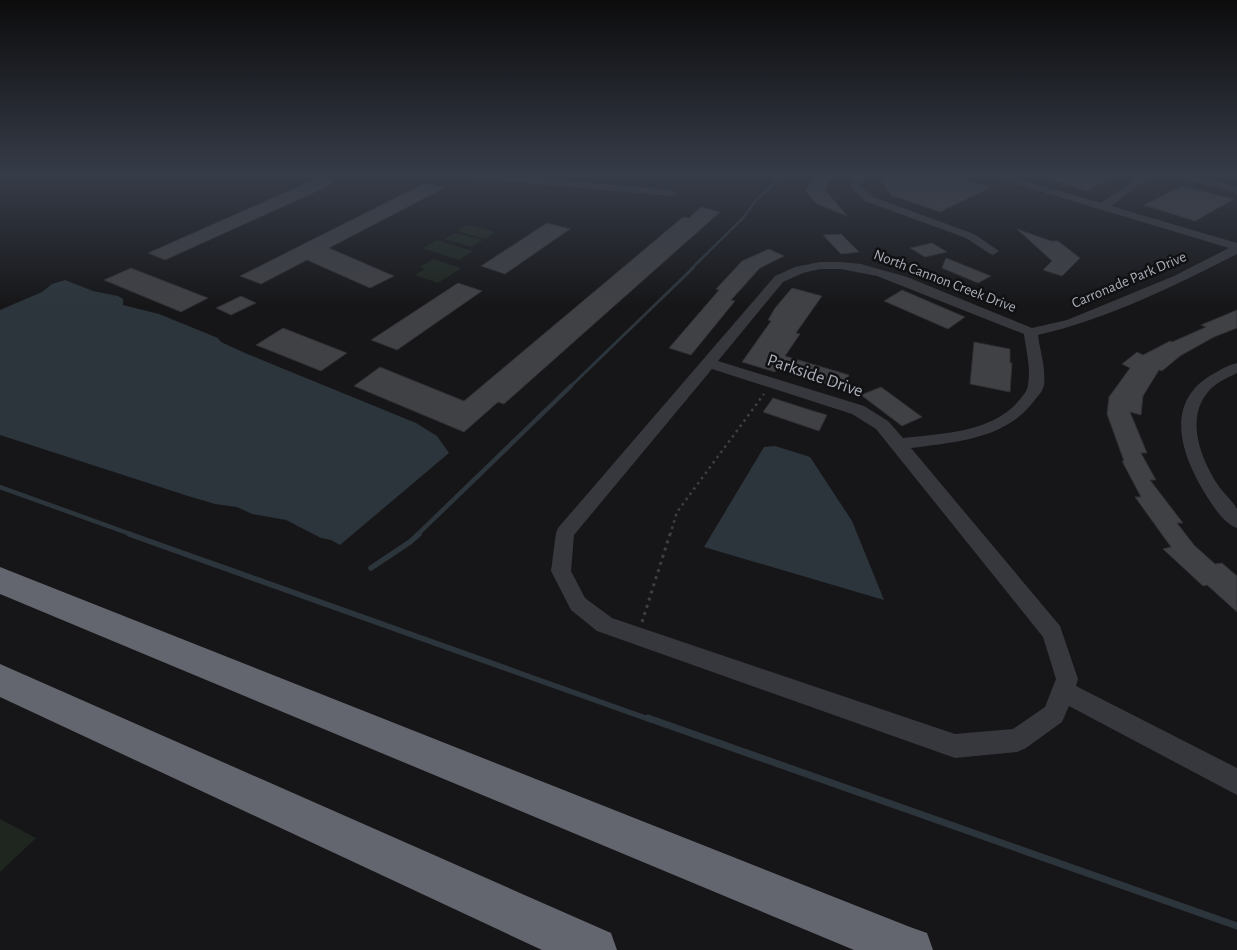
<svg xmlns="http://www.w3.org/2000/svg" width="1237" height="950" viewBox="0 0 1237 950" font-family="'Alegreya Sans',sans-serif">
	<rect width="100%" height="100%" fill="#161618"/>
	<g fill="#1e261f">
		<path d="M468 225 495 232 485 239 457 231Z"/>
		<path d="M455 233 483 240 472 247 444 239Z"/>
		<path d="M437 240 473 251 459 260 422 248Z"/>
		<path d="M433 259 461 268 438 283 415 275 425 269 420 267Z"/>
		<path d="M0 819 36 838 0 872Z"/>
	</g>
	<g fill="#2c353c">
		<path d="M65 280 93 291 118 296 123 299V305L159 314 218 338 221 342 245 353 416 423 437 436 449 453 340 545 331 540 321 538 286 520 252 514 237 507 215 504 188 496 0 435V310L42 292 52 284Z"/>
		<path d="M775 446 810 457 852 521 884 600 704 547 764 447Z"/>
	</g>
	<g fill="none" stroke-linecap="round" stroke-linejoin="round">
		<path stroke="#2c353c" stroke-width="2.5" d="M691 269 742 219 757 199 785 174"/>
		<path stroke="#2c353c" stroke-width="3" d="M570 387 693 268"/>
		<g stroke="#2c353c" stroke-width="4.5">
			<path d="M0 487 133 535"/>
			<path d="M417 535 571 386"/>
		</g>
		<g stroke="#2c353c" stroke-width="5.5">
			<path d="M129 534 651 720"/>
			<path d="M371 568 410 542 419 534"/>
		</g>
		<path stroke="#2c353c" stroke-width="7" d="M648 718 1237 926"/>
	</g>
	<g fill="#404145" stroke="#303034">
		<path d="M327 174 333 184 165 260 148 253Z"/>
		<path d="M816 174H833L825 190 847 216 817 204 806 191Z"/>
		<path d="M876 174H949L991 187 940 212 891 195Z"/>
		<path d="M1042 174H1118L1087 191 1041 177Z"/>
		<path d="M425 183 444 188 329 248 394 276 370 288 307 260 261 284 240 276Z"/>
		<path d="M1182 186 1212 194 1234 199 1195 221 1144 205Z"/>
		<path d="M701 207 720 212 504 404 498 402 464 432 354 386 380 367 464 401 683 217 689 218Z"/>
		<path d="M547 223 570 229 505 274 481 266Z"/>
		<path d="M1017 229 1051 241H1058L1080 258 1062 276 1043 270 1052 261Z"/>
		<path d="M841 234 859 252 841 254 823 235Z"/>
		<path d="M932 243 947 252 925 257 910 248Z"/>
		<path d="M769 249 784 256 760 268 731 300 735 301 691 355 669 348 719 290 716 289 742 261Z"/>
		<path d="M946 258 991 276 978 283 942 268Z"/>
		<path d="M131 268 208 298 181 312 104 280Z"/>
		<path d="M458 283 482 291 397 350 371 340Z"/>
		<path d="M792 288 822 296 796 333 800 334 785 356 849 375 842 389 776 369 775 372 742 362 771 321 768 320 775 308Z"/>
		<path d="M902 290 965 317 948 329 884 301Z"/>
		<path d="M241 296 256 303 231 315 216 308Z"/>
		<path d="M1237 310V328L1214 337 1180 356 1162 371 1159 370 1143 396 1141 415 1130 412 1147 453H1141L1156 480H1150L1183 523H1177L1194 545 1215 564 1222 563 1237 576V612L1207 585 1203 586 1163 549 1171 547 1135 497H1141L1122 461H1124L1107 414 1109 397 1130 368 1122 364 1137 352 1143 355 1170 341 1172 342 1206 327 1201 325Z"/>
		<path d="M283 328 347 353 321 371 256 345Z"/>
		<path d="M974 342 1010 349V363H1012L1010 392 970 384Z"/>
		<path d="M881 387 922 417 902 426 861 395Z"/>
		<path d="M773 398 810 410 827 415 819 431 763 412Z"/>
	</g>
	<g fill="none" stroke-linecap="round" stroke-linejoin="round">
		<path stroke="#3d3f44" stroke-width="1" stroke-dasharray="1 2.5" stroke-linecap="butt" d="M971 174 981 177"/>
		<path stroke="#3d3f44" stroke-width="2.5" stroke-dasharray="2.5 4" stroke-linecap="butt" d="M670 535 677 512 764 394"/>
		<path stroke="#3d3f44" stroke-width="3" stroke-dasharray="3 4.5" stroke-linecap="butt" d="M642 622 670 534"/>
		<g fill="#37383d" fill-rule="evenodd">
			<path d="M452 174H488L671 190 676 193 671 196 457 177Z"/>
			<path d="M857 174H867L860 186 873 197 974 234 999 251 993 255 989 253 966 238 865 201 850 187Z"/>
			<path d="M987 174H1002L1101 203 1143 174H1154L1111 206 1237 243V254C1174 286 1108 319 1038 335 1040 351 1046 368 1044 385 1043 391 1038 396 1034 401 1006 439 955 442 911 448L1060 626 1078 679 1076 686 1237 768V795L1069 706 1062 722 1026 748 1017 752 955 758 597 631 571 610 551 571 556 533 558 528 775 276 795 267 820 262H841L861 264 907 277 1032 328 1067 320 1174 276 1229 248 989 176ZM820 269H841L877 276 1024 334C1026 350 1031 368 1028 384 1028 390 1024 394 1021 398 994 433 943 433 903 438L888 421 864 406 718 361 783 282 803 273ZM712 369 852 414 876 429 1043 637 1056 679 1045 707 1013 729 955 734 612 618 585 598 571 571 574 535Z"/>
			<path d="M1171 174H1187L1237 187V193L1173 176Z"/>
			<path d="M1237 363V373C1227 378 1215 383 1208 392 1185 419 1201 459 1218 485 1222 492 1234 502 1237 509 1237 513 1237 523 1237 528 1224 524 1213 506 1206 495 1182 456 1162 403 1213 374 1220 370 1228 365 1237 363Z"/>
		</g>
		<g fill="#63666e" fill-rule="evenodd">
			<path d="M0 567 910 927 927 933 933 950H854L0 594Z"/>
			<path d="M0 664 611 933 617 950H542L0 697Z"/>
		</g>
	</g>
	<linearGradient id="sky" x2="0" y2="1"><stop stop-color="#0c0c0d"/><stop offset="0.57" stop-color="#363c48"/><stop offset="1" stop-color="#363c48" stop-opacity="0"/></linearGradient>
	<rect width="1237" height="307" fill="url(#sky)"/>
	<g text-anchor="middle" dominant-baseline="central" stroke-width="5" stroke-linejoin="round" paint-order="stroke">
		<g font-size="15" fill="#a8adb8" stroke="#111113">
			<text transform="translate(1129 280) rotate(-23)">Carronade Park Drive</text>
			<text transform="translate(945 281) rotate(21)">North Cannon Creek Drive</text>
		</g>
		<g font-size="18" fill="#a8adb8" stroke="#111113">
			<text transform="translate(815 376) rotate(19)">Parkside Drive</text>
		</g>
	</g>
</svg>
